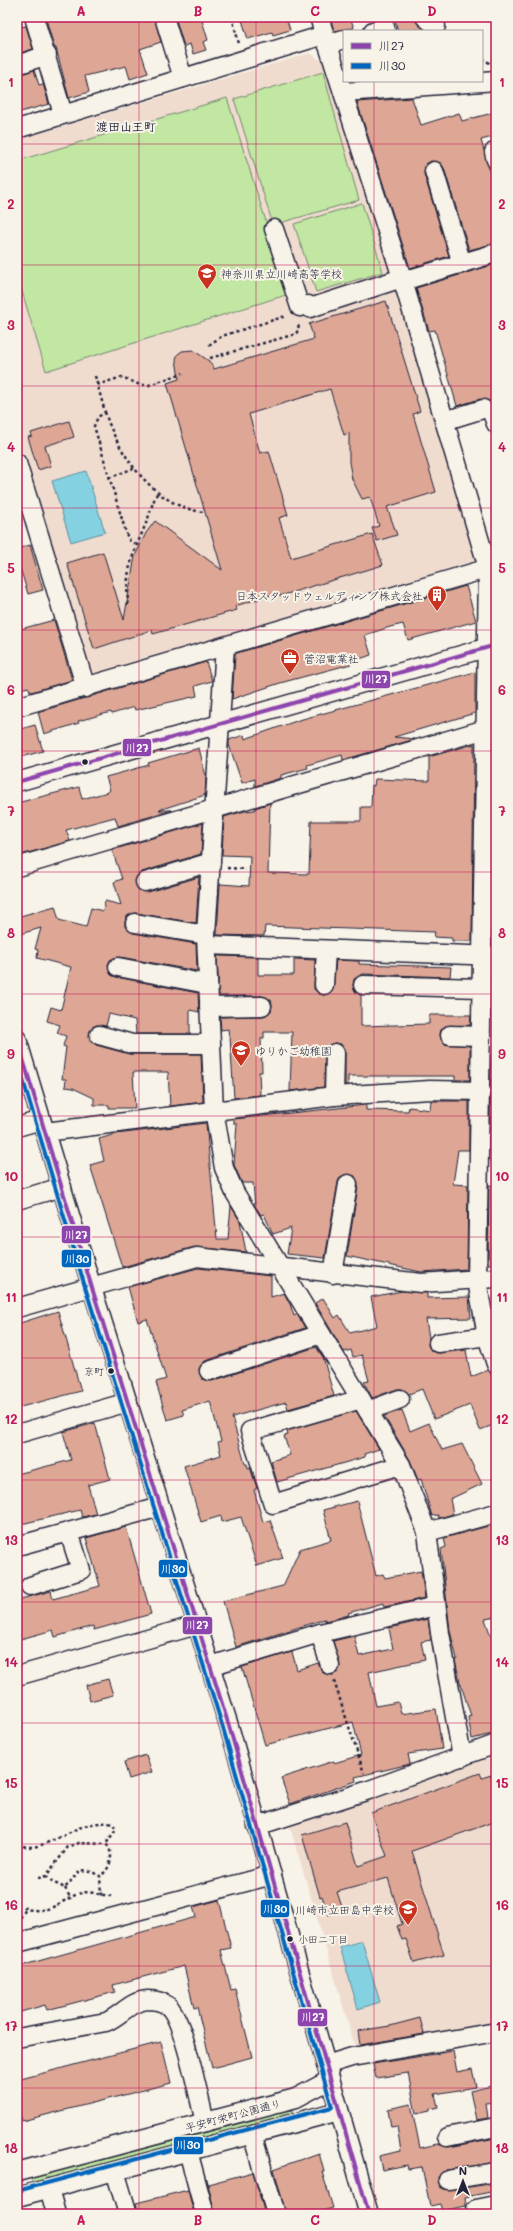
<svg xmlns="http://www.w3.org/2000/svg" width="513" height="2231" viewBox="0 0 513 2231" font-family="Mali,'Klee One',sans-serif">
	<rect width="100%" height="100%" fill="#f7f3e8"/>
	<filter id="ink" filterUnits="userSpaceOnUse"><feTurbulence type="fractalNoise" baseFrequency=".025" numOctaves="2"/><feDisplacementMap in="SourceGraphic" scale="8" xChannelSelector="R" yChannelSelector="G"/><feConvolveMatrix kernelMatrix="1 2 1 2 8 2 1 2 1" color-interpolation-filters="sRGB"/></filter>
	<g filter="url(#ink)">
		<g fill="#f0dccf">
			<path d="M310 53 328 65 478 556 475 561 96 674 89 669 17 440V140Z"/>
			<path d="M496 1751V2024L356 2050 290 1827Z"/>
		</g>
		<g fill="#c1e7a2" stroke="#72846e">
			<path d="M323 72 359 200 273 225 234 99Z"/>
			<path d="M227 98 289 294 46 371 17 275V161Z"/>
			<path d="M362 203 383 272 316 292 294 224Z"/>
			<path d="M288 2110 293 2111 294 2114 34 2184 31 2179 33 2177Z"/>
		</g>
		<g fill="#84d2e1" stroke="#5d8c9f">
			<path d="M86 471 105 532 71 542 52 481Z"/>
			<path d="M362 1941 380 2002 358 2009 340 1947Z"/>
		</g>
		<g fill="#dea795" stroke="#22223b">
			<path d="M53 17H154L161 42 140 49 148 73 130 79 126 66 85 76 89 92 69 98 56 48 54 47 46 19Z"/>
			<path d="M175 17H201L208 40 203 42 206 50 193 54 190 44 184 46Z"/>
			<path d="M241 17H286L290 30 273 35 272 32 248 39Z"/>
			<path d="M330 17H350L354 28 334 31Z"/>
			<path d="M394 17H413L426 31H398Z"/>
			<path d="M20 25V27L26 26 33 49 17 54V26Z"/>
			<path d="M34 70 39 85 43 84 49 104 17 113V75Z"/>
			<path d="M412 98 421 125 459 113 462 121 496 112V136L481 140 496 193V243L469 250 444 168 441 163 431 161 426 164 424 174 449 256 410 268 357 102Z"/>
			<path d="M496 264V399L490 401 480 399 457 406 435 330 429 331 416 288Z"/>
			<path d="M386 301 420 411 413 414 436 492 387 507 397 535 377 541 372 528 379 526 370 497 362 499 352 479 349 462V433L344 435 330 389 249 414 260 453 269 451 288 515 279 518 291 558 372 534 383 565 280 596 278 593 235 606 237 610 153 634 152 630 94 649 67 563 103 552 124 620 135 556 146 533 155 521 222 570 167 383 179 379 176 359 178 354 182 351 193 350 209 361 214 369 314 339 309 324Z"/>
			<path d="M69 421 74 437 45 446 51 466 38 470 28 437 32 436 31 433Z"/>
			<path d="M30 545 43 590 28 594 17 558V549Z"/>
			<path d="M466 586 476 621 408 640 403 624 390 627 365 635 371 655 351 662V664L280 683 232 699 235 655 237 653Z"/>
			<path d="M54 620 72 680 31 692 28 687 17 690V630Z"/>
			<path d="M206 662 212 681 195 686 197 696 135 710 134 707 112 714 111 712 78 721 79 723 44 734 38 712Z"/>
			<path d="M475 672V713L394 737 415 739 343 760 342 755 307 765 308 768 281 775V778L255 786V779L242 783 229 745V740L244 735 245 739 299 720Z"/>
			<path d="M35 725 43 751 17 758V730Z"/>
			<path d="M474 744 472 941H452V938L434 937 435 932 265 926 264 936 217 935 220 884 249 886 250 856 222 855 224 817 245 811 255 810V808L270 803 268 873 309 874 311 821H361V807H371L372 785 374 786 375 779 429 781V757Z"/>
			<path d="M199 748 206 777 205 795 159 810H172L118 826 115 817 66 830 70 841 17 856V803L79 787 82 799 108 792 110 790 106 777 149 765 148 763Z"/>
			<path d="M203 823 201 854 142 872 135 880 138 889 148 892 199 877 196 923 136 913 127 916 125 922V927L133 933 196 944 197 971 120 957 110 960 108 965 111 975 116 977 198 993 199 1012 190 1010V1034H136L135 1020 109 1014 106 1026 97 1025 92 1027 89 1037 96 1045 129 1054H201L203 1102 170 1106 168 1072H133L135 1108H109V1105H94V1098L73 1088 65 1087 66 1079H62L66 1047 63 1046 66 1036 57 1033 60 1025 47 1021 51 1007 61 1010 71 967 37 958 38 950 35 949 41 928 20 934 17 917 55 906 59 920 86 927 91 908 103 911 105 901 121 905 114 882 122 879 112 850Z"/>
			<path d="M494 880H496V941H493Z"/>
			<path d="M217 956 258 957V975H294V959L315 960 314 989 319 994 324 995 333 990 336 960 359 961V964L451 967 450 977 363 974 354 979 353 985 354 990 361 995V1026L429 1024V1015H471L470 1025 445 1026 441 1030 440 1035 445 1044 470 1046V1080H455V1076H348V1085H345V1053L341 1044 335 1043 326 1047 325 1052 324 1087 290 1091 292 1032H264V1038H261L262 1072H259L260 1095 234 1098 230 1037H229L228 1029 221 1030 220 1017 263 1016 271 1011 272 1005 271 1000 262 996H219Z"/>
			<path d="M491 1058H496V1130H490Z"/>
			<path d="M431 1101H469V1150H458L453 1184 468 1185 467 1269 421 1272 347 1256 358 1186 355 1176 349 1174 340 1177 338 1182 325 1258 287 1254 291 1228 273 1234 264 1214 261 1215 255 1206 253 1183H242L234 1165 237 1124H234V1119L366 1105V1110L408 1111 409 1107 430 1110Z"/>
			<path d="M206 1123 217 1239H228L231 1206 240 1221 246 1252 194 1247 122 1267 90 1165 104 1161 99 1139 116 1134Z"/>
			<path d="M489 1185 496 1186V1264H488Z"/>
			<path d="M198 1268 271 1276V1297L284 1293 290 1304 294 1316 297 1314 305 1328 205 1361 199 1369 202 1379 212 1381 316 1347 323 1357 334 1396 288 1409 286 1402 232 1417 245 1464H247L248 1468 250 1467 257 1488 254 1490 263 1522 270 1520 283 1558 257 1566 241 1517 222 1522 221 1516 201 1522 184 1466 221 1455 218 1442 221 1441 210 1401 182 1410 184 1415 167 1420 156 1382 166 1379 147 1319 138 1322 128 1287Z"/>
			<path d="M402 1291 427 1293V1298L469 1297 471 1318 426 1319 429 1338 428 1345 431 1351 439 1353 466 1350 471 1377 488 1370 490 1372 496 1388V1424L480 1430 470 1405 434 1419 422 1389 409 1394 402 1389H397L372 1398 364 1382 369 1381 362 1355 353 1357 351 1350 344 1352 315 1303 323 1298 335 1318 339 1315 350 1333 377 1326 371 1297Z"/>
			<path d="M58 1311 81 1391 17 1408V1324Z"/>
			<path d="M402 1410 410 1431 429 1423 442 1450 462 1444 482 1484 450 1499 453 1514 439 1518 438 1515 432 1516 421 1479 418 1480 410 1460 384 1416Z"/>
			<path d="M356 1411 379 1449 364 1454 365 1457 277 1482 271 1461 290 1455 284 1436 288 1435 287 1431Z"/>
			<path d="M95 1423 110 1479 88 1485 96 1514 82 1517 80 1510 17 1525V1474L71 1460 63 1432Z"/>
			<path d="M357 1501 376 1576 383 1574 385 1578 421 1571 425 1598 384 1607 383 1603 348 1613 349 1615 325 1621V1619L236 1647 223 1601 283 1586 300 1549 331 1540 323 1510Z"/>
			<path d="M496 1524V1617L485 1619 496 1651V1733L472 1739 468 1717 471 1716 460 1682 455 1660 457 1659 450 1631 441 1549 446 1547 444 1538Z"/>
			<path d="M126 1527 151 1614 94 1630 93 1626 55 1637 53 1630 17 1640V1600L51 1591 53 1599 100 1586 86 1538Z"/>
			<path d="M428 1619 431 1640 421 1642 425 1660 369 1672 376 1706 398 1702 401 1714 436 1709 442 1749 408 1754 410 1764 355 1777 356 1781 290 1804 281 1778 334 1761V1763L361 1755 353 1722 265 1745 242 1667 292 1652 297 1670 318 1663 323 1673 333 1675 338 1672 340 1667 333 1641 354 1636 359 1656 393 1649 389 1628Z"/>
			<path d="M108 1679 113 1695 90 1701 86 1685Z"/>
			<path d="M146 1755 152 1772 129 1779 124 1762Z"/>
			<path d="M480 1773 482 1778 491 1775 496 1787V1821L412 1851 444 1955 414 1963 406 1939 402 1940 397 1926 402 1924 388 1878 337 1892 343 1910 328 1915 322 1896 320 1897 302 1835 345 1822 358 1866 387 1856 371 1813Z"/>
			<path d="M219 1900 231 1948 221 1950 231 1990 235 1989 252 2057 212 2068 197 2007 194 2008 184 1966 113 1985 115 1992 47 2010 45 2005 17 2013V1967L196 1917 193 1907Z"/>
			<path d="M420 2018 424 2034 360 2045 358 2031 390 2026Z"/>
			<path d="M161 2042 171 2083 22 2121 17 2102V2080Z"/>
			<path d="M453 2051 457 2072 472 2069 476 2087 435 2094 438 2107 430 2109V2111L416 2114 408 2073 376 2078 373 2064Z"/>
			<path d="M496 2085V2102L486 2103 488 2118 476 2120 470 2091Z"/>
			<path d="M411 2104 420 2148 437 2144 449 2147 496 2138V2162L446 2170 438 2177 440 2187 450 2190 496 2183V2191L465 2197 466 2206 442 2211 440 2204 430 2206 422 2167 408 2169 407 2165 382 2170 379 2156 401 2151 397 2126 391 2127 388 2109Z"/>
			<path d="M319 2153 324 2172H322L333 2208 314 2213 313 2210 300 2214H286L274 2169Z"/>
			<path d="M253 2172 265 2214H215L208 2184Z"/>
			<path d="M188 2190 194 2214H138L136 2203Z"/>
		</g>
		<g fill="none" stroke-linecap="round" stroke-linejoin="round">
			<g stroke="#22223b" stroke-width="21">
				<g id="minor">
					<path d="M34 17 63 114"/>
					<path d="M164 17 183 78"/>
					<path d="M319 17 403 281 488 568 477 1281 487 1336 496 1364"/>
					<path d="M425 17 436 26"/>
					<path d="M373 31 385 27 386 31"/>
					<path d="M327 44 344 39"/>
					<path d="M17 65 47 55"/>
					<path d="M344 92 496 81"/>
					<path d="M17 129 324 35"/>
					<path d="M494 152 496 160"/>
					<path d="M434 171 462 264"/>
					<path d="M274 229 300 307 308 305 310 308 402 278"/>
					<path d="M403 281 496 253"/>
					<path d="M492 413 496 424"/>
					<path d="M444 421 483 409"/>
					<path d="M17 463 86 688"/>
					<path d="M225 646 206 935 214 1110 224 1168 235 1193 401 1465 427 1532 440 1633 462 1757"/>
					<path d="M17 707 496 566"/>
					<path d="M17 782 496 645"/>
					<path d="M17 867 496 726"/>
					<path d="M145 882 211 862"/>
					<path d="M135 923 206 935"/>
					<path d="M207 945 496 956"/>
					<path d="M118 967 207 984"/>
					<path d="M324 985 326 950"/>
					<path d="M363 985 482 988"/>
					<path d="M209 1007 262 1006"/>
					<path d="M99 1035 132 1044H211"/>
					<path d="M450 1035 481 1036"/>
					<path d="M17 1039 92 1288 229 1726 369 2214"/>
					<path d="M334 1096 335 1053"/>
					<path d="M17 1127 41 1120"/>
					<path d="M45 1132 334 1096 430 1090 481 1091"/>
					<path d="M17 1200 62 1187"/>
					<path d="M333 1274 348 1184"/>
					<path d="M17 1308 197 1257 421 1283 496 1278"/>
					<path d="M438 1343 487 1336"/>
					<path d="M209 1371 321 1334"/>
					<path d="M361 1399 250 1431 273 1504 401 1465"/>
					<path d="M368 1411 400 1399"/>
					<path d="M17 1434 128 1402"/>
					<path d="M427 1532 496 1513"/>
					<path d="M17 1546 160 1507"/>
					<path d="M30 1586 81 1570 69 1532"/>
					<path d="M320 1633 330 1665"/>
					<path d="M210 1666 320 1633 436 1606"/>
					<path d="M17 1676 197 1625"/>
					<path d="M257 1826 369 1790 496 1744"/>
					<path d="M17 1943 272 1875"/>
					<path d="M17 2038 106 2022C122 2015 130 2001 148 2000 155 2000 163 2002 168 2006 184 2019 199 2100 205 2122"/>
					<path d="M326 2065 352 2057 496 2032"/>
					<path d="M252 2134 276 2214"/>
					<path d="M447 2137 496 2127"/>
					<path d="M188 2151 205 2214"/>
					<path d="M115 2171 128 2214"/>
					<path d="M17 2172 296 2098 330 2080"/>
					<path d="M448 2180 496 2172"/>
					<path d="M49 2188 56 2214"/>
					<path d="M17 2197 339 2111"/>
					<path d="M476 2209 496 2205"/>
				</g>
			</g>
			<g stroke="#22223b" stroke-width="2.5" stroke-dasharray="3 3" stroke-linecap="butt">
				<path d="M232 17 239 44"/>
				<path d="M482 58 491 64"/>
				<path d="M209 345 222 336 286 316"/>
				<path d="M210 358 296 334 299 328 297 323"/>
				<path d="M95 376 105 412 98 417 94 426 127 536 130 541 137 545"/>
				<path d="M97 385 122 377 140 385H149L183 373"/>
				<path d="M105 412C118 455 157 509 205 512"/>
				<path d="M109 478 134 468"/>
				<path d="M128 605C125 567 133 555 147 521 151 511 152 502 158 492"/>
				<path d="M227 868 246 869"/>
				<path d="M334 1681 364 1773"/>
				<path d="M17 1846C22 1846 28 1847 33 1847 60 1842 84 1817 113 1824L116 1829 106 1844"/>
				<path d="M46 1876 52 1882 65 1888 80 1870 90 1871 100 1876 101 1896"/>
				<path d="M38 1878 46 1876 68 1847 79 1843 106 1844C115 1854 111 1869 100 1876"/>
				<path d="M65 1888 71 1899"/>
				<path d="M24 1906 26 1909C52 1914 58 1902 78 1894 89 1889 101 1896 112 1896"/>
				<path d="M17 1923 26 1909"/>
			</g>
			<use href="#minor" stroke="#f7f3e8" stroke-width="18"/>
			<g stroke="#f7f3e8" stroke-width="7">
				<g id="bus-1">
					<path d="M17 782 496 645"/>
					<path d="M17 1039 92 1288 229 1726 369 2214"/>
				</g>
			</g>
			<g stroke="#f7f3e8" stroke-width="7">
				<path id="bus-2" d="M17 1060 86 1290 223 1728 332 2107 17 2191"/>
			</g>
			<use href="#bus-1" stroke="#8e44ad" stroke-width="4"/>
			<use href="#bus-2" stroke="#0065bd" stroke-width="4"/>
		</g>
	</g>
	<path fill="none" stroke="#c2185b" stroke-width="1" stroke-opacity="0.55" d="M139 17V2214M256 17V2214M374 17V31M374 81V2214M17 144H496M17 265H496M17 386H496M17 508H496M17 630H496M17 751H496M17 872H496M17 994H496M17 1116H496M17 1237H496M17 1358H496M17 1480H496M17 1602H496M17 1723H496M17 1844H496M17 1966H496M17 2088H496"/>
	<defs>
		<g id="school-pin" transform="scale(1)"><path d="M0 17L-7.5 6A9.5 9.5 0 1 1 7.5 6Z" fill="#c8321e" stroke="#f7f3e8"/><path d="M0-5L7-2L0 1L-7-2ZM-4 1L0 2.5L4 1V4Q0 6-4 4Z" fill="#fff"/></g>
		<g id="building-pin" transform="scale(1)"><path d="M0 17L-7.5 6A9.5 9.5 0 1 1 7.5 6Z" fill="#c8321e" stroke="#f7f3e8"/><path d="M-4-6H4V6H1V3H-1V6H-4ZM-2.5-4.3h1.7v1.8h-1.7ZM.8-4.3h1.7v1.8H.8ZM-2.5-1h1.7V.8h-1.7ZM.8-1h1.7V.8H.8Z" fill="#fff"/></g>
		<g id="office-pin" transform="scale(1)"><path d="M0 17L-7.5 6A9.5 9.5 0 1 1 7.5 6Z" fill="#c8321e" stroke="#f7f3e8"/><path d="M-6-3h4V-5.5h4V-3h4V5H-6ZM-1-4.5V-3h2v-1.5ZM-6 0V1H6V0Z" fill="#fff"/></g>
	</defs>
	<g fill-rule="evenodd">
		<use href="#school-pin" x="207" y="273"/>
		<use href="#building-pin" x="437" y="595"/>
		<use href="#office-pin" x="290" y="658"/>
		<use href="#school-pin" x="241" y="1050"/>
		<use href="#school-pin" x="408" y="1909"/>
	</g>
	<g fill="#22223b" stroke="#f7f3e8" stroke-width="1.5">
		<circle cx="85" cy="762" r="3.5"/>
		<circle cx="111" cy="1371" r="3.5"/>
		<circle cx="290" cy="1939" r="3.5"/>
	</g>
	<g text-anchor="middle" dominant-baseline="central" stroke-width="4" stroke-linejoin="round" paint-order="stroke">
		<g font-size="10" fill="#22223b" stroke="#f7f3e8" text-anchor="end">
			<text x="104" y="1371">京町</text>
			<text x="298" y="1939" text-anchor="start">小田二丁目</text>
		</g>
		<g font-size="11" fill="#22223b" stroke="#f7f3e8" text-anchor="start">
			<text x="221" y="273">神奈川県立川崎高等学校</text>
			<text x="423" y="595" text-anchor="end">日本スタッドウェルディング株式会社</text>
			<text x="304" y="658">菅沼電業社</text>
			<text x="255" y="1050">ゆりかご幼稚園</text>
			<text x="394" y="1909" text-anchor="end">川崎市立田島中学校</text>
		</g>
		<g font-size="11" fill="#22223b" stroke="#f7f3e8">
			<text transform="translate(233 2115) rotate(-15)">平安町栄町公園通り</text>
		</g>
		<g font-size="12" font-weight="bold" fill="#22223b" stroke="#f7f3e8">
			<text x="126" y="126">渡田山王町</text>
		</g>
	</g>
	<g stroke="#f7f3e8" stroke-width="1.5">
		<rect x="361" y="670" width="30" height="19" rx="4" fill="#8e44ad"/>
		<rect x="122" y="738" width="30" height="19" rx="4" fill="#8e44ad"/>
		<rect x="61" y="1225" width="30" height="19" rx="4" fill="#8e44ad"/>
		<rect x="61" y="1249" width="31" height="19" rx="4" fill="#0065bd"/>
		<rect x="158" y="1559" width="30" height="19" rx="4" fill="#0065bd"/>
		<rect x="182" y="1616" width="31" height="19" rx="4" fill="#8e44ad"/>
		<rect x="260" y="1899" width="30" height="19" rx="4" fill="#0065bd"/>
		<rect x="297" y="2008" width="31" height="19" rx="4" fill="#8e44ad"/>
		<rect x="173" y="2136" width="31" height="19" rx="4" fill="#0065bd"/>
	</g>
	<g font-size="11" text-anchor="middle" font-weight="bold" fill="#fff">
		<text x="376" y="683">川27</text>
		<text x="137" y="752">川27</text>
		<text x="76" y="1239">川27</text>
		<text x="77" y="1263">川30</text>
		<text x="173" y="1573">川30</text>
		<text x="197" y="1629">川27</text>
		<text x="275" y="1913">川30</text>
		<text x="313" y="2021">川27</text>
		<text x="188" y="2149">川30</text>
	</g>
	<rect width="513" height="2231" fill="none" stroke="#f7f3e8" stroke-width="44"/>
	<rect x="343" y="30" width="140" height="52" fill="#f7f3e8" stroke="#a29fa3"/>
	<rect x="351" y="43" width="20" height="6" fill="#8e44ad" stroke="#a29fa3"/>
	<text x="379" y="50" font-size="12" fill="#22223b">川27</text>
	<rect x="351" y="63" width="20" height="6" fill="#0065bd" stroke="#a29fa3"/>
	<text x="379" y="70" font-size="12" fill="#22223b">川30</text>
	<g transform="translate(463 2181)" stroke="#f7f3e8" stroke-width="3" paint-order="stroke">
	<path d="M0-3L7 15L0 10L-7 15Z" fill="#22223b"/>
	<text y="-6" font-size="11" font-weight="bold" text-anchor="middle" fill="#22223b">N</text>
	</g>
	<rect x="22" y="22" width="469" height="2187" fill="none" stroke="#c2185b" stroke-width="1.5"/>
	<g font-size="13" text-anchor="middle" font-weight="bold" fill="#c2185b">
		<text x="81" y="16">A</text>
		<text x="198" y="16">B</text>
		<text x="315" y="16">C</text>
		<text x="432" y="16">D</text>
		<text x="11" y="87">1</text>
		<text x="502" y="87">1</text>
		<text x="11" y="209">2</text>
		<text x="502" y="209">2</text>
		<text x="11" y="330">3</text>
		<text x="502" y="330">3</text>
		<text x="11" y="452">4</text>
		<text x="502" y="452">4</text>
		<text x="11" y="573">5</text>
		<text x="502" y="573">5</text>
		<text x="11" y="695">6</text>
		<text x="502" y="695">6</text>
		<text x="11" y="816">7</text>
		<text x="502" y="816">7</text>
		<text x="11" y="938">8</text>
		<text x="502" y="938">8</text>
		<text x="11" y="1059">9</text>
		<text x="502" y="1059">9</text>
		<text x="11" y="1181">10</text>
		<text x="502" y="1181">10</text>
		<text x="11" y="1302">11</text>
		<text x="502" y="1302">11</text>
		<text x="11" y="1424">12</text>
		<text x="502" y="1424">12</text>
		<text x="11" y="1545">13</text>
		<text x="502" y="1545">13</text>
		<text x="11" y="1667">14</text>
		<text x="502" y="1667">14</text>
		<text x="11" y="1788">15</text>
		<text x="502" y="1788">15</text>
		<text x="11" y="1910">16</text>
		<text x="502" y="1910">16</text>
		<text x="11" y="2031">17</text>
		<text x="502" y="2031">17</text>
		<text x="11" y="2153">18</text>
		<text x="502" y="2153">18</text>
		<text x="81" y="2225">A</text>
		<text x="198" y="2225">B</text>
		<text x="315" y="2225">C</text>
		<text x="432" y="2225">D</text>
	</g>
</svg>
